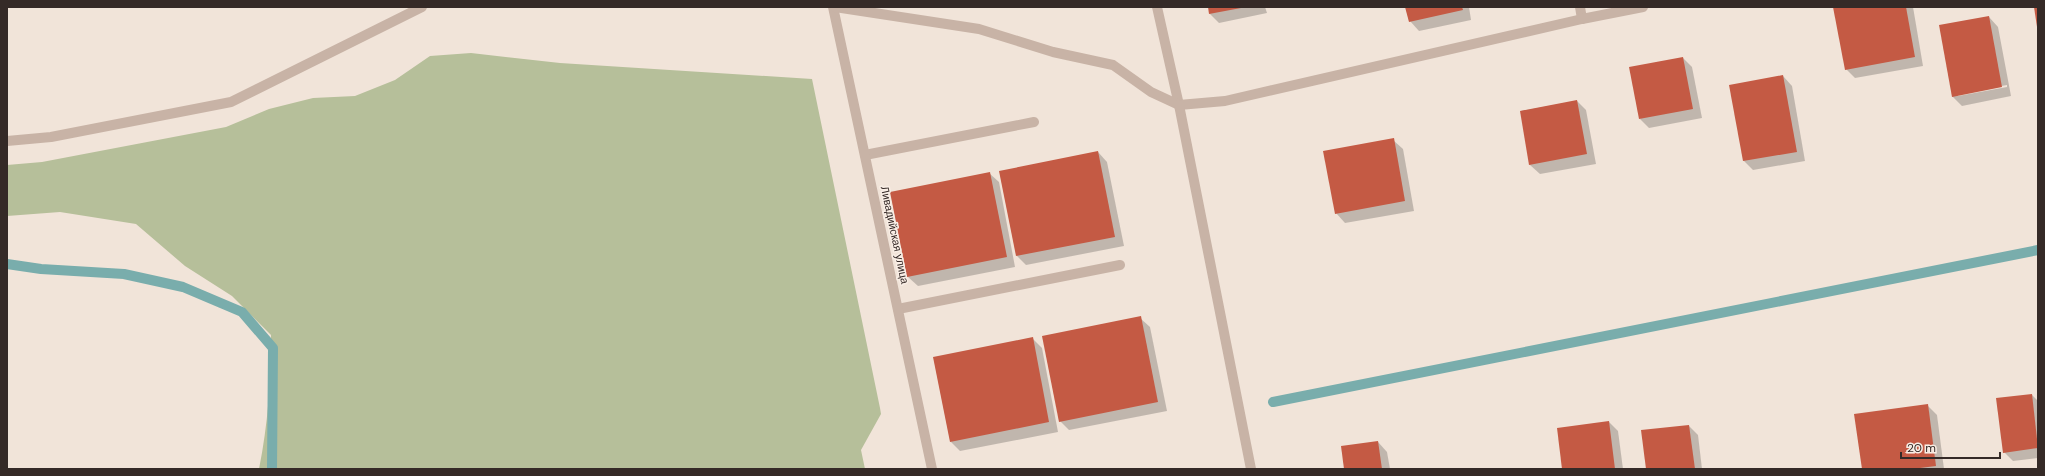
<svg xmlns="http://www.w3.org/2000/svg" width="2045" height="476" viewBox="0 0 2045 476" font-family="'DM Sans',sans-serif">
	<rect width="100%" height="100%" fill="#f1e4d9"/>
	<path fill="#b6bf9a" d="M471 53 560 63 812 79 880 408 881 414 861 450 865 469H259C268 425 271 380 271 335L232 296 185 266 136 224 60 212 7 216V165L42 162 226 127 269 109 313 98 355 96 395 80 430 56Z"/>
	<g fill="#0003" fill-rule="evenodd">
		<path d="M1209 7H1265L1267 13 1219 23 1210 14Z"/>
		<path d="M1406 7H1469L1471 20 1419 31 1410 21Z"/>
		<path d="M1841 7H1913L1923 66 1855 78 1846 69Z"/>
		<path d="M1989 17 1998 27 2011 96 1962 106 1952 96ZM2007 85V87L1958 96V94Z"/>
		<path d="M1683 58 1692 67 1702 118 1649 128 1640 119Z"/>
		<path d="M1783 76 1792 86 1805 161 1753 170 1744 161 1730 86Z"/>
		<path d="M1577 101 1586 110 1596 164 1540 174 1530 165 1521 111Z"/>
		<path d="M1393 140 1403 149 1414 211 1345 223 1336 213Z"/>
		<path d="M1098 152 1107 162 1124 246 1026 265 1017 256 1000 172Z"/>
		<path d="M989 173 999 182 1015 267 918 286 908 277 892 193Z"/>
		<path d="M1140 318 1150 327 1167 411 1069 430 1060 421Z"/>
		<path d="M1032 338 1042 348 1058 432 960 451 951 442Z"/>
		<path d="M2032 395 2038 401V458L2013 461 2004 452Z"/>
		<path d="M1928 406 1937 415 1944 469H1863Z"/>
		<path d="M1609 422 1618 431 1623 469H1563Z"/>
		<path d="M1689 426 1698 435 1702 469H1647Z"/>
		<path d="M1378 442 1387 452 1390 469H1345Z"/>
	</g>
	<g fill="none" stroke-linecap="round" stroke-linejoin="round">
		<g stroke="#79adac" stroke-width="10">
			<path d="M7 264 41 269 124 274 183 287 242 312 273 348 272 469"/>
			<path d="M1273 402 2038 250"/>
		</g>
	</g>
	<g fill="#c45a44">
		<path d="M1208 7H1241V8L1209 14Z"/>
		<path d="M1405 7H1462L1463 10 1409 22Z"/>
		<path d="M1833 7H1906L1915 57 1845 70Z"/>
		<path d="M2034 7H2038V27H2037Z"/>
		<path d="M1989 16 2002 87 1952 97 1939 25Z"/>
		<path d="M1683 57 1693 109 1639 119 1629 67Z"/>
		<path d="M1783 75 1797 152 1743 161 1729 85Z"/>
		<path d="M1577 100 1587 154 1529 165 1520 111Z"/>
		<path d="M1394 138 1405 201 1335 214 1323 151Z"/>
		<path d="M1098 151 1115 237 1016 256 999 171Z"/>
		<path d="M990 172 1007 257 907 277 890 192Z"/>
		<path d="M1141 316 1158 402 1059 422 1042 336Z"/>
		<path d="M1033 337 1049 422 950 442 933 357Z"/>
		<path d="M2032 394 2038 448 2003 453 1996 398Z"/>
		<path d="M1928 404 1936 466 1912 469H1862L1854 414Z"/>
		<path d="M1609 421 1615 469H1562L1557 428Z"/>
		<path d="M1689 425 1695 469H1646L1641 430Z"/>
		<path d="M1378 441 1382 469H1344L1341 446Z"/>
	</g>
	<g fill="none" stroke-linecap="round" stroke-linejoin="round">
		<g stroke="#c8b3a6" stroke-width="10">
			<path d="M1157 7 1179 105"/>
			<path d="M1580 7 1582 19"/>
			<path d="M865 155 1034 122"/>
			<path d="M898 309 1120 265"/>
		</g>
		<g stroke="#c8b3a6" stroke-width="10">
			<path d="M833 7 932 469"/>
			<path d="M835 7 979 29 1053 52 1113 65 1151 92 1179 105 1225 101 1582 19 1643 7"/>
			<path d="M1179 105 1251 469"/>
			<path d="M7 141 51 137 231 102 422 7"/>
		</g>
	</g>
	<g text-anchor="middle" dominant-baseline="central" stroke-width="3" stroke-linejoin="round" paint-order="stroke">
		<g font-size="11" fill="#352a27" stroke="#f9eee5">
			<text transform="translate(895 235) rotate(78)">Ливадийская улица</text>
		</g>
	</g>
	<rect width="2045" height="476" fill="none" stroke="#352a27" stroke-width="16"/>
	<path d="M1901 452v6h99v-6" fill="none" stroke="#352a27" stroke-width="2"/>
	<text x="1907" y="452" font-size="12" fill="#352a27" stroke="#f9eee5" stroke-width="3" paint-order="stroke">20 m</text>
</svg>
